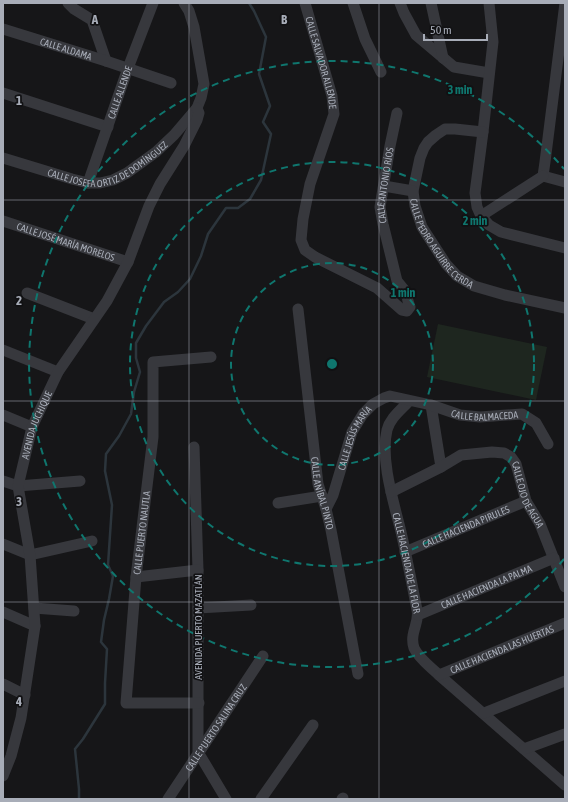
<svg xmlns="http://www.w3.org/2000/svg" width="568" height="802" viewBox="0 0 568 802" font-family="'Asap Condensed',sans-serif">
	<rect width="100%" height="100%" fill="#161618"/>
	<path fill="#1e261f" d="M438 324 547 347 536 400 427 377Z"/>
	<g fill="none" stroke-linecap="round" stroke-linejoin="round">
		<path stroke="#2c353c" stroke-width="2.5" d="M79 799V789L75 749 83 739 105 704V683L107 649 101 642 104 620 109 599 113 576 108 565 112 505 105 471 106 454 119 436 131 414 134 392 140 372 136 358V343L146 326 164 302 178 292 190 279 201 256 208 234 226 208H238L250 199 261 180 271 134 263 122 270 106 259 74 266 37 254 11 249 3"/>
		<g stroke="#37383d" stroke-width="11">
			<path d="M68 3 74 9 92 20 106 61"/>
			<path id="s1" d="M305 3 332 96 334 114 310 184 303 219 301 240 305 250 315 257 377 288 402 310 407 311 410 307 408 301 406 292 397 281 383 224 380 207 390 146 397 113"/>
			<path d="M353 3 365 39 381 72"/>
			<path d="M400 3 404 13 416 35 454 67 489 73"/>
			<path d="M431 3 443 58"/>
			<path d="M489 3 493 42 483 132 475 193 477 207 481 216 489 225 501 232 565 248"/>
			<path id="s2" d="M3 29 106 61 171 83"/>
			<path d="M3 93 108 127"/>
			<path id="s3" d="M483 132 455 129H445L436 135 428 142 424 148 420 158 413 191 415 206 422 227 446 264 457 276 474 286 505 295 565 308"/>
			<path id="s4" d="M3 158 72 179 88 183H100L113 180 127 173 156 152 174 135 197 108 201 98 204 84 194 27 189 11 184 3"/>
			<path d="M543 176 545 162 565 3"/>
			<path d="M543 176 565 182"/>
			<path id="s5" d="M88 183 128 68 153 3"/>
			<path d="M384 186 413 191"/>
			<path d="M481 216 543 176"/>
			<path id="s6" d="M3 221 128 262"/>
			<path d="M27 293 94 319"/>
			<path id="s7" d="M298 309 318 484 326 509 331 530 358 674"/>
			<path d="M3 350 58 372"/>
			<path id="s8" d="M409 401C401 410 390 418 387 430 380 460 394 503 401 532 407 558 412 584 417 610 420 623 409 633 414 648 419 659 431 667 439 675L565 785"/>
			<path d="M431 405 441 467"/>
			<path d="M3 415 32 427"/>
			<path d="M194 447 198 570V752L226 799"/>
			<path d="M3 481 18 486 80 481"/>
			<path id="s9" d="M391 492 441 467 461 455 492 452 504 453 511 457 516 464 526 501 540 524 565 587"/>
			<path d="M278 503 322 496"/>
			<path id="s10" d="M326 509 333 495 352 432 363 414 373 404 384 398 390 396 431 405 460 415 480 417 522 414 536 423 548 444"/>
			<path d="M3 544 30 555 92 541"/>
			<path id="s11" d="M405 552 526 501"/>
			<path d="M136 577 198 570"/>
			<path d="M34 608 74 611"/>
			<path d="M198 608 251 605"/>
			<path d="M3 612 35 626"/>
			<path id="s12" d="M418 615 554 558"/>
			<path id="s13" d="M439 675 565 623"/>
			<path d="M3 684 25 695"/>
			<path id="s14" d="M199 703H126L136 577 153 437V362L211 357"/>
			<path d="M484 713 565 681"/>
			<path d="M524 749 565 734"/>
			<path id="s15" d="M3 776 11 756 21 718 35 626 30 555 18 486 32 427 58 372 107 301 128 262 149 206 160 184 184 146 197 120 199 113 197 108"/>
			<path id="s16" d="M168 799 263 656"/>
			<path d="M261 799 313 725"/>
			<path d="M342 799 343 798"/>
		</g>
	</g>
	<path fill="none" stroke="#a8adb8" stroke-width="1" stroke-opacity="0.55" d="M189 3V799M379 3V799M3 200H565M3 401H565M3 602H565"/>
	<g fill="none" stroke="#0f766e" stroke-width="2" stroke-dasharray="7 5">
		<circle cx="332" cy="364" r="101"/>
		<circle cx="332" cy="364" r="202"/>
		<path d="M564 559A303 303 0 1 1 564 169"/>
	</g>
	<g text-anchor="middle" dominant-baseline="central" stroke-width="3.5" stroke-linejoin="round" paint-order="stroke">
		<g font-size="10" fill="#a8adb8" stroke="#111113">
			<text stroke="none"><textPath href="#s2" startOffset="66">CALLE ALDAMA</textPath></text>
			<text stroke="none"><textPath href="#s1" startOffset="62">CALLE SALVADOR ALLENDE</textPath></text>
			<text stroke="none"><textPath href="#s5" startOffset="96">CALLE ALLENDE</textPath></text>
			<text stroke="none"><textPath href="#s4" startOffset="113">CALLE JOSEFA ORTIZ DE DOMÍNGUEZ</textPath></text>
			<text stroke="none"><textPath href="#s1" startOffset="509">CALLE ANTONIO RÍOS</textPath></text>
			<text stroke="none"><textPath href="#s3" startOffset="173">CALLE PEDRO AGUIRRE CERDA</textPath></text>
			<text stroke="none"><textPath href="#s6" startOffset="66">CALLE JOSÉ MARÍA MORELOS</textPath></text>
			<text stroke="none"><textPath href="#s10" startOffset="233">CALLE BALMACEDA</textPath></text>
			<text stroke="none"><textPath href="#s15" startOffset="359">AVENIDA JUCHIQUE</textPath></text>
			<text stroke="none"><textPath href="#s10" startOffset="77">CALLE JESÚS MARÍA</textPath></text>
			<text stroke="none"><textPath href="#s7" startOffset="186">CALLE ANÍBAL PINTO</textPath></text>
			<text stroke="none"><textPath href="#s9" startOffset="172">CALLE OJO DE AGUA</textPath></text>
			<text stroke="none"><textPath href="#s11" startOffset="66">CALLE HACIENDA PIRULES</textPath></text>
			<text stroke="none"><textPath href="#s14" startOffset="244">CALLE PUERTO NAUTLA</textPath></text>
			<text stroke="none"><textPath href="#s8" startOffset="172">CALLE HACIENDA DE LA FLOR</textPath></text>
			<text stroke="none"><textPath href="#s12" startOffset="74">CALLE HACIENDA LA PALMA</textPath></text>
			<text transform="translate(198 627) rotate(-90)">AVENIDA PUERTO MAZATLÁN</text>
			<text stroke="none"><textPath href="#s13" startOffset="68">CALLE HACIENDA LAS HUERTAS</textPath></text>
			<text stroke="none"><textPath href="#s16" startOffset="86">CALLE PUERTO SALINA CRUZ</textPath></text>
		</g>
	</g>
	<g font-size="13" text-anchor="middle" font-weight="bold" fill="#a8adb8" stroke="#111113" stroke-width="3.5" stroke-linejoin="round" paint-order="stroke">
		<text x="95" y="24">A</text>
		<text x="284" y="24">B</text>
		<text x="19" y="105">1</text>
		<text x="19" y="305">2</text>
		<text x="19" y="506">3</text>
		<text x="19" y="706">4</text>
	</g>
	<circle cx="332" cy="364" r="6" fill="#0f766e" stroke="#111113" stroke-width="2"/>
	<g font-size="12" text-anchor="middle" font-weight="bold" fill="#0f766e" stroke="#111113" stroke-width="3.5" stroke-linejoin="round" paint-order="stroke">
		<text x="460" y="94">3 min</text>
		<text x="475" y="225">2 min</text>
		<text x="403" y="297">1 min</text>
	</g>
	<rect width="568" height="802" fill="none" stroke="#a8adb8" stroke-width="8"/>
	<path d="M424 34v6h63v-6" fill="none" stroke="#a8adb8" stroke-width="2"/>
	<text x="430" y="34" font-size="12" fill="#a8adb8" stroke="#111113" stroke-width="3" paint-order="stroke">50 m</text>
</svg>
